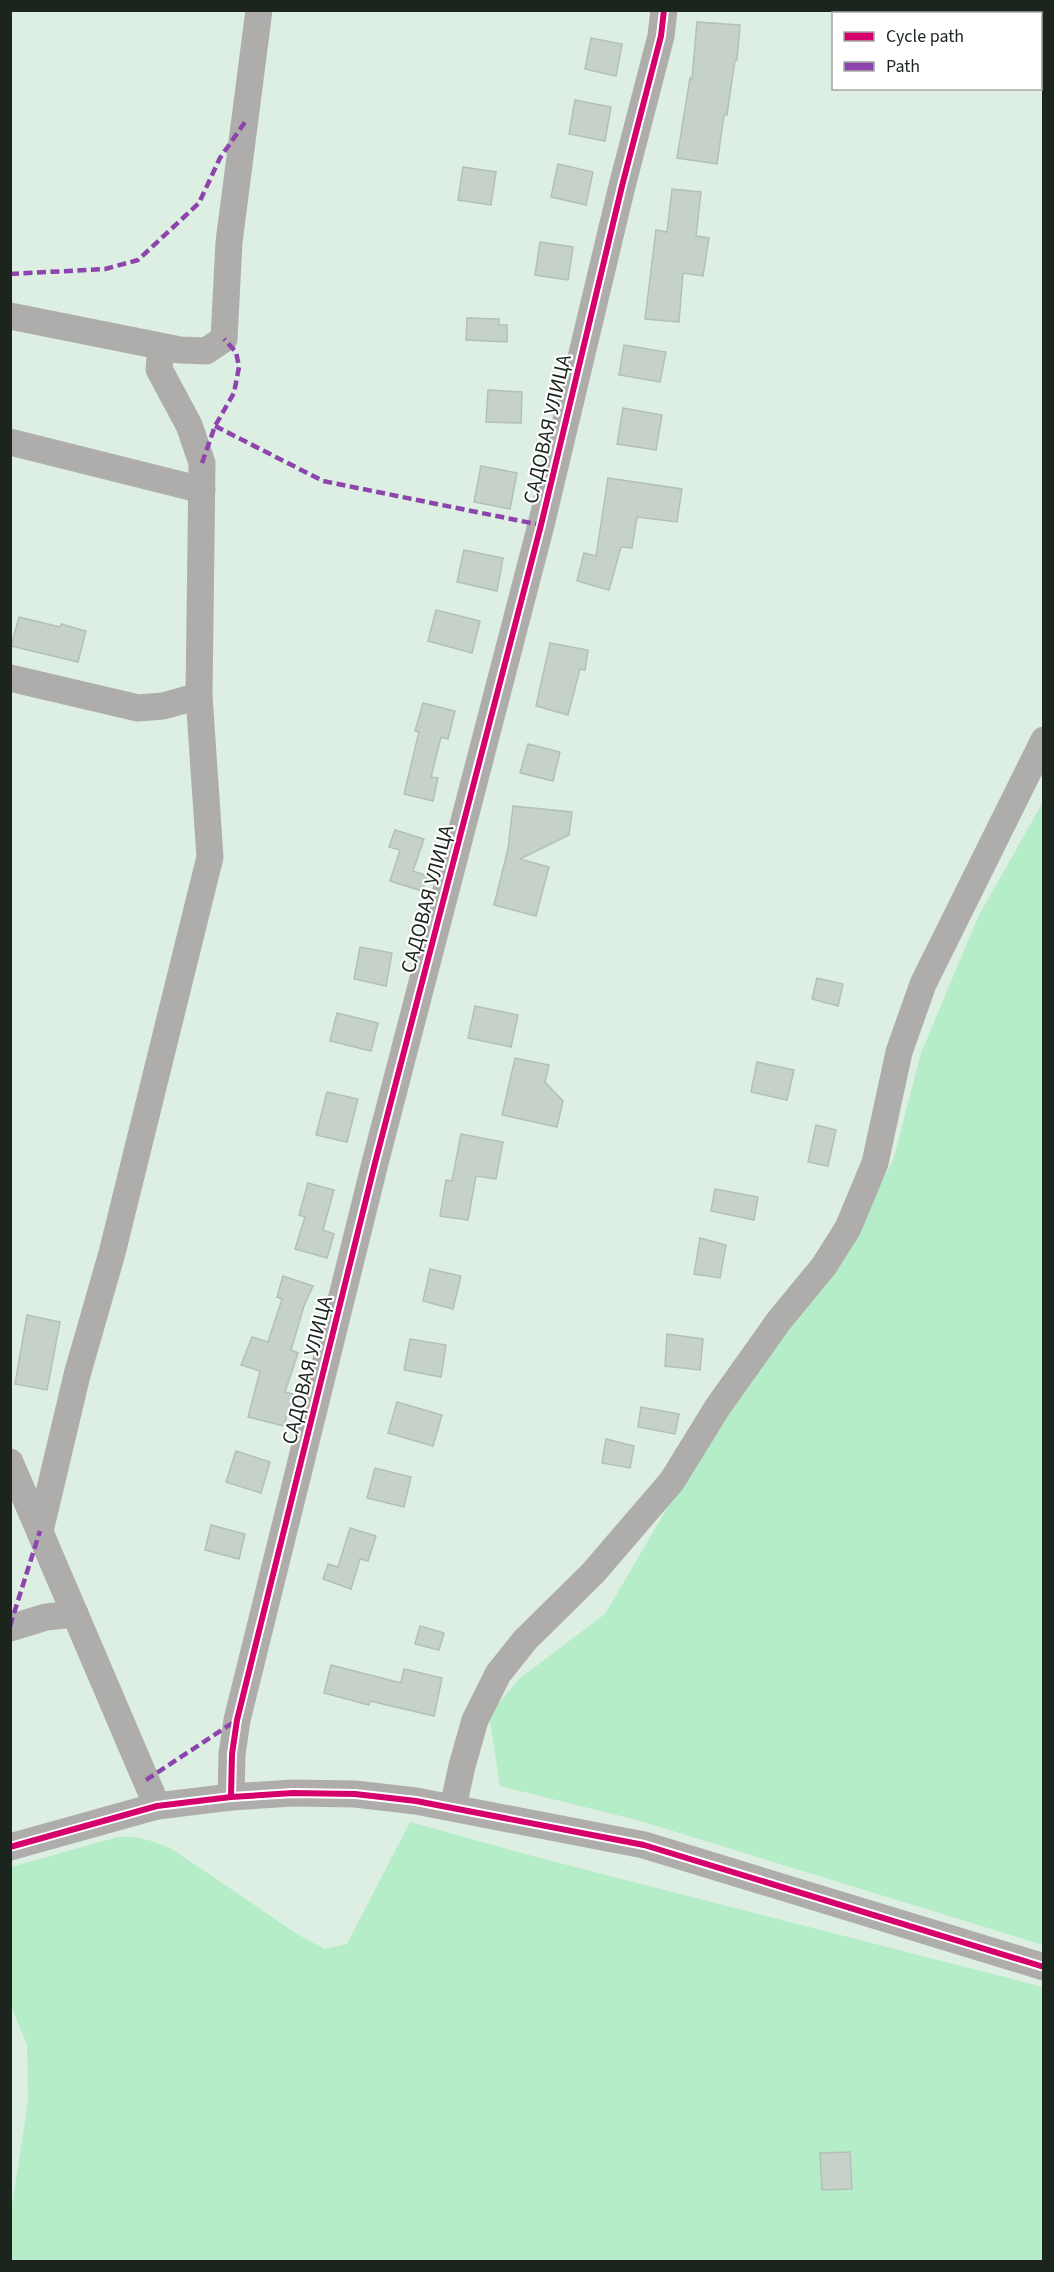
<svg xmlns="http://www.w3.org/2000/svg" width="1054" height="2272" viewBox="0 0 1054 2272" font-family="'Source Sans 3',sans-serif">
	<rect width="100%" height="100%" fill="#ddeee2"/>
	<g fill="#b5edc8">
		<path d="M1043 802V1945L637 1820 500 1786 489 1715 520 1678 605 1614 713 1430 830 1272 893 1161 921 1053 979 915Z"/>
		<path d="M410 1822 540 1858 1043 1987V2261L11 2262V2211L28 2102 27 2045 11 2006V1867L118 1837C138 1836 154 1841 172 1849L297 1934 324 1949 347 1944Z"/>
	</g>
	<g fill="#c5d1c9" stroke="#b3c0b7" stroke-width="1.5">
		<path d="M697 22 740 25 737 60H735L727 115H724L717 164 677 158 690 78 692 79Z"/>
		<path d="M591 38 622 44 616 76 585 69Z"/>
		<path d="M575 100 611 107 605 141 569 134Z"/>
		<path d="M558 164 593 172 586 205 551 197Z"/>
		<path d="M463 167 496 172 491 205 458 200Z"/>
		<path d="M672 189 701 192 696 236 709 238 703 276 683 273 679 322 645 319 656 230 667 232Z"/>
		<path d="M540 242 573 247 568 280 535 275Z"/>
		<path d="M467 318 499 319V325H507V342L466 340Z"/>
		<path d="M624 345 666 352 660 382 619 375Z"/>
		<path d="M488 390 522 392 521 423 486 422Z"/>
		<path d="M623 408 662 415 656 450 617 444Z"/>
		<path d="M481 466 517 473 510 509 474 502Z"/>
		<path d="M608 478 682 489 677 522 637 517 632 548 621 547 609 590 577 581 584 553 596 556Z"/>
		<path d="M464 550 503 558 497 591 457 582Z"/>
		<path d="M436 610 480 621 472 653 428 641Z"/>
		<path d="M19 617 60 627 61 624 86 631 78 662 11 646Z"/>
		<path d="M550 643 588 650 585 670 580 669 568 715 536 706Z"/>
		<path d="M423 703 455 711 448 739 441 737 431 777 438 778 433 801 404 794 419 732 415 731Z"/>
		<path d="M528 744 560 752 553 781 520 773Z"/>
		<path d="M513 806 572 812 569 835 520 859 549 867 536 916 494 905 508 849Z"/>
		<path d="M395 830 424 839 413 871 427 876 422 891 390 881 400 850 389 847Z"/>
		<path d="M360 947 392 953 386 986 354 979Z"/>
		<path d="M817 978 843 984 838 1006 812 999Z"/>
		<path d="M475 1006 518 1015 511 1047 468 1038Z"/>
		<path d="M337 1013 378 1023 371 1051 330 1041Z"/>
		<path d="M515 1058 549 1065 545 1082 563 1101 557 1127 502 1115Z"/>
		<path d="M757 1062 794 1070 787 1100 751 1092Z"/>
		<path d="M327 1092 358 1099 347 1142 316 1135Z"/>
		<path d="M816 1125 836 1130 828 1166 808 1162Z"/>
		<path d="M461 1134 503 1142 496 1179 476 1176 468 1220 440 1216 446 1180 452 1181Z"/>
		<path d="M308 1183 334 1190 323 1230 334 1234 327 1258 295 1249 305 1217 299 1215Z"/>
		<path d="M715 1189 758 1197 754 1220 711 1211Z"/>
		<path d="M700 1238 726 1245 720 1278 694 1274Z"/>
		<path d="M430 1269 461 1276 453 1309 423 1301Z"/>
		<path d="M283 1276 313 1286 304 1306 291 1350 298 1353 285 1392 293 1394 284 1426 248 1417 260 1371 241 1365 252 1337 268 1342 282 1299 277 1297Z"/>
		<path d="M27 1315 60 1322 47 1390 15 1384Z"/>
		<path d="M667 1334 703 1339 700 1370 665 1366Z"/>
		<path d="M410 1339 446 1345 441 1377 404 1370Z"/>
		<path d="M397 1402 442 1415 433 1446 388 1433Z"/>
		<path d="M641 1407 679 1414 675 1434 638 1427Z"/>
		<path d="M606 1439 634 1446 630 1468 602 1463Z"/>
		<path d="M236 1451 270 1462 261 1493 226 1482Z"/>
		<path d="M375 1468 411 1477 404 1507 367 1498Z"/>
		<path d="M211 1525 245 1534 239 1559 205 1550Z"/>
		<path d="M350 1528 376 1536 368 1561 360 1559 351 1589 323 1579 328 1564 338 1567Z"/>
		<path d="M420 1626 444 1633 439 1650 415 1644Z"/>
		<path d="M331 1665 401 1683 404 1669 442 1678 434 1716 370 1701 369 1705 324 1693Z"/>
		<path d="M850 2152 852 2189 822 2190 820 2153Z"/>
	</g>
	<g fill="none" stroke-linecap="round" stroke-linejoin="round">
		<g stroke="#afadab" stroke-width="27">
			<path d="M927 10 947 14"/>
			<path d="M1040 17H1044"/>
			<path d="M10 316 180 350 206 351 224 339 229 242 259 10"/>
			<path d="M10 442 202 490"/>
			<path d="M10 678 138 708 163 706 199 696"/>
			<path d="M10 1462 157 1806"/>
			<path d="M40 1531 77 1375 112 1253 210 857 199 696 202 463 189 425 159 369 160 358 168 348"/>
			<path d="M10 1628 46 1617 75 1614"/>
			<path d="M231 1797 232 1754 237 1720 375 1163 541 525 622 186 661 36 664 10"/>
			<path d="M453 1807 462 1766 475 1720 498 1674 525 1640 593 1573 672 1481 717 1408 778 1322 824 1266 848 1228 875 1163 899 1052 923 984 1044 740"/>
			<path d="M10 1847 157 1806 231 1797 293 1793 355 1794 416 1801 644 1845 1044 1967"/>
		</g>
		<g stroke="#8e44ad" stroke-width="4.5" stroke-dasharray="9 4.5" stroke-linecap="butt">
			<path d="M10 274 105 269 138 260 199 203 220 158 245 122"/>
			<path d="M215 426 323 481 541 525"/>
			<path d="M202 463 215 426 234 393 239 367 236 352 224 339"/>
			<path d="M10 1626 40 1531"/>
			<path d="M146 1780 237 1720"/>
		</g>
		<g stroke="#fff" stroke-width="10">
			<g id="cycleway">
				<path d="M231 1797 232 1754 237 1720 375 1163 541 525 622 186 661 36 664 10"/>
				<path d="M10 1847 157 1806 231 1797 293 1793 355 1794 416 1801 644 1845 1044 1967"/>
			</g>
		</g>
		<use href="#cycleway" stroke="#d6006c" stroke-width="6"/>
	</g>
	<g text-anchor="middle" dominant-baseline="central" stroke-width="4.5" stroke-linejoin="round" paint-order="stroke">
		<g font-size="21" fill="#1b251e" stroke="#fff">
			<text transform="translate(547 429) rotate(-77)">САДОВАЯ УЛИЦА</text>
			<text transform="translate(427 899) rotate(-75)">САДОВАЯ УЛИЦА</text>
			<text transform="translate(307 1370) rotate(-76)">САДОВАЯ УЛИЦА</text>
		</g>
	</g>
	<rect width="1054" height="2272" fill="none" stroke="#1b251e" stroke-width="24"/>
	<rect x="832" y="12" width="210" height="78" fill="#ffffff" stroke="#a4a8a5" stroke-width="1.5"/>
	<rect x="844" y="32" width="30" height="9" fill="#d6006c" stroke="#a4a8a5" stroke-width="1.5"/>
	<text x="886" y="42" font-size="18" fill="#1b251e">Cycle path</text>
	<rect x="844" y="62" width="30" height="9" fill="#8e44ad" stroke="#a4a8a5" stroke-width="1.5"/>
	<text x="886" y="72" font-size="18" fill="#1b251e">Path</text>
</svg>
